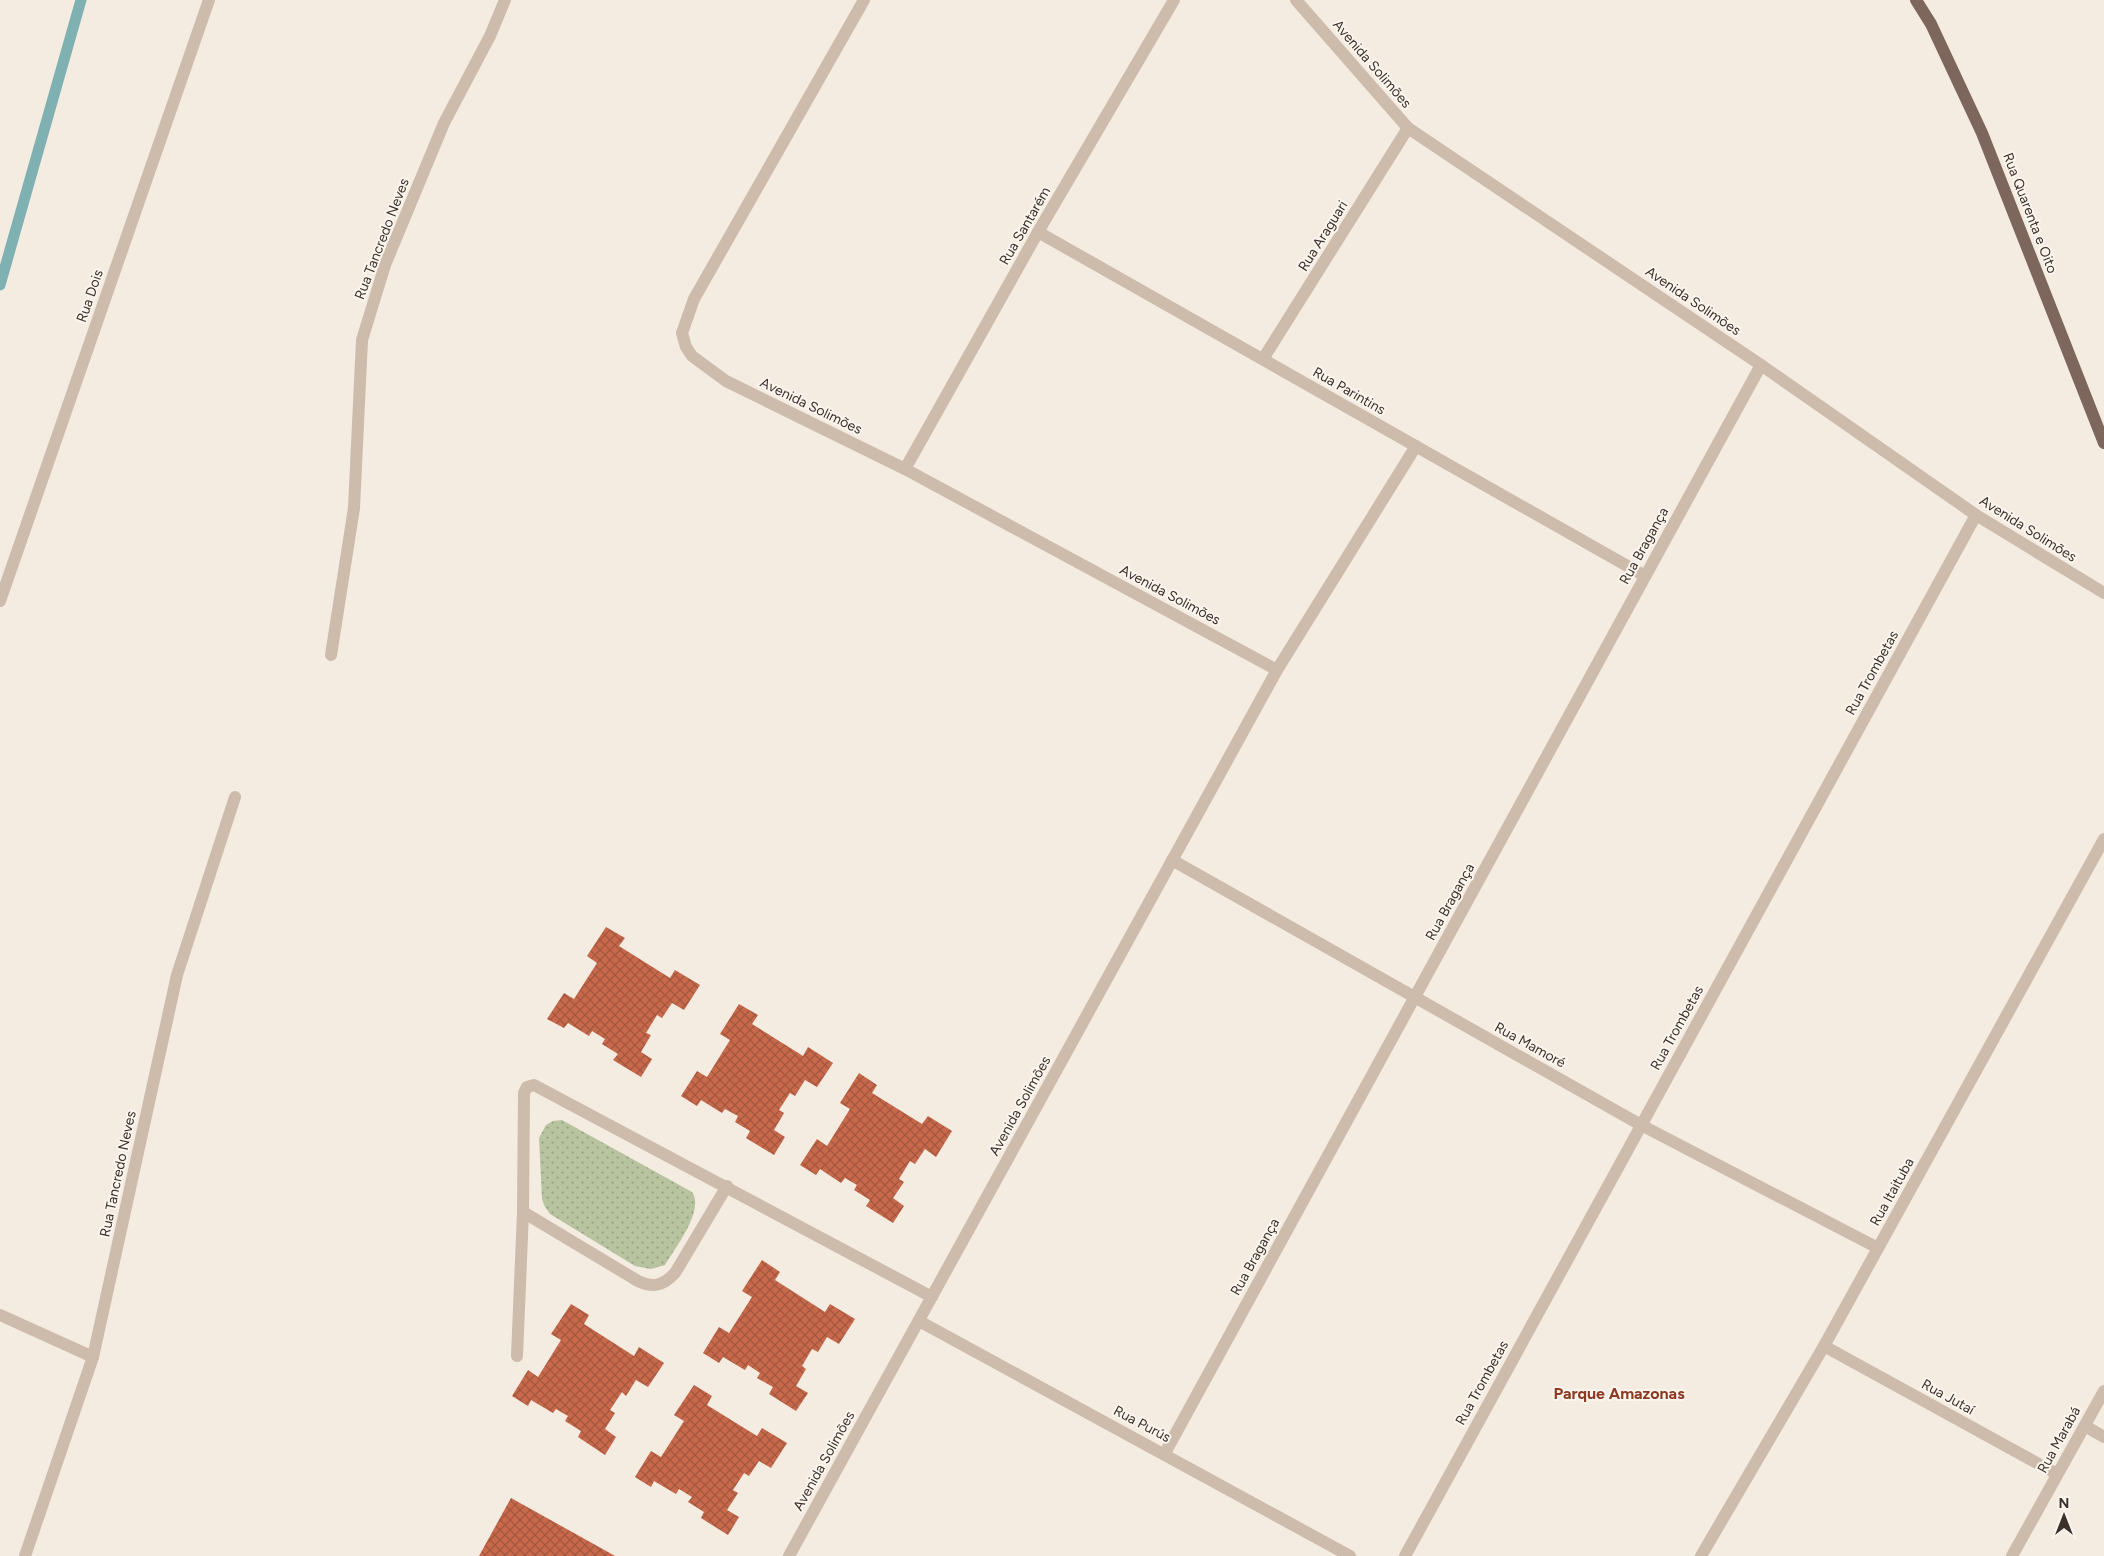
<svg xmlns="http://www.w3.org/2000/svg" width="2104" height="1556" viewBox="0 0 2104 1556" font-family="Figtree,sans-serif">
	<defs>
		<pattern id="grass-dots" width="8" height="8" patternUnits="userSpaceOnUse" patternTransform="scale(1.25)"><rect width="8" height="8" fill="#b8c4a0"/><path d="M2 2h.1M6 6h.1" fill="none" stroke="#97a083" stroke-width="1.8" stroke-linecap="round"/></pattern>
		<pattern id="building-cross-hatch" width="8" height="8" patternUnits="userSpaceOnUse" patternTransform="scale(1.25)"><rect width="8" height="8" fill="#c8694b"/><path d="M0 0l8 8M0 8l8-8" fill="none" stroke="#a4573f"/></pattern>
	</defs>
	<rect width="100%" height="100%" fill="#f4ebe1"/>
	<path fill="url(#grass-dots)" d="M562 1120 692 1192C705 1210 675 1248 665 1265L651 1269 635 1266 550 1214 545 1207 542 1199 539 1138 546 1125 553 1121Z"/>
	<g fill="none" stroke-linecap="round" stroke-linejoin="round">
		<path stroke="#7fb0b2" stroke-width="11" d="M0 285 81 0"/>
	</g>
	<g fill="url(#building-cross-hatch)">
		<path d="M606 927 625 938 619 946 670 978 675 970 700 985 684 1010 672 1003 662 1018 657 1015 646 1033 651 1035 641 1052 652 1059 641 1077 613 1060 618 1054 602 1044 605 1039 592 1031 589 1036 568 1023 564 1028 547 1019 564 993 574 999 597 963 587 956Z"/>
		<path d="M739 1004 758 1015 752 1024 803 1056 808 1047 833 1063 817 1087 805 1080 795 1096 790 1093 779 1110 784 1113 774 1130 785 1137 774 1155 746 1138 750 1131 735 1122 738 1116 725 1109 722 1113 701 1100 697 1106 681 1096 697 1071 707 1077 730 1040 720 1034Z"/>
		<path d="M859 1073 877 1085 872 1093 922 1124 928 1116 952 1131 936 1157 925 1149 915 1164 910 1161 899 1179 904 1182 893 1198 904 1206 893 1223 866 1206 870 1200 854 1190 857 1185 845 1178 841 1183 820 1169 816 1175 800 1165 817 1139 827 1146 850 1109 840 1103Z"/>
		<path d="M762 1260 780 1272 775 1280 825 1312 830 1304 855 1319 839 1344 827 1337 818 1352 812 1349 802 1366 806 1369 796 1386 808 1393 796 1411 769 1394 773 1387 757 1378 760 1373 748 1365 745 1370 723 1357 719 1363 703 1353 719 1327 729 1333 752 1297 742 1291Z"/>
		<path d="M571 1304 589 1315 584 1324 634 1356 639 1347 664 1363 648 1387 636 1380 626 1396 622 1392 610 1410 615 1413 605 1429 616 1437 605 1455 578 1437 581 1431 565 1421 568 1416 556 1409 553 1413 531 1400 528 1406 512 1396 528 1370 538 1377 561 1340 551 1334Z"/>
		<path d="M694 1385 712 1396 707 1405 757 1436 762 1428 787 1443 771 1468 759 1461 749 1476 744 1473 733 1490 738 1493 727 1510 739 1517 728 1535 701 1518 704 1512 688 1502 692 1497 679 1489 676 1494 654 1481 651 1487 635 1477 651 1451 661 1457 684 1421 674 1415Z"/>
		<path d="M511 1498 608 1552 615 1556H479Z"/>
	</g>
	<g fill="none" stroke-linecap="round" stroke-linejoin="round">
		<g stroke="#cdbbac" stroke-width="12">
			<path d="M864 0 694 299 682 333 686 347 692 356 726 381 905 469 1277 670"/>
			<path d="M1296 0 1408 128 1761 365 1976 515 2104 593"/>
			<path d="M1038 232 1645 576"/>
			<path d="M1263 359 1408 128"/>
			<path d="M905 469 1038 232 1174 0"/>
			<path d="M0 601 209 0"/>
			<path d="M331 655 354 508 362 340 385 265 444 123 490 36 505 0"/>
			<path d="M1172 860 1641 1125 1878 1248"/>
			<path d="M523 1212 638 1281C653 1288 663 1286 675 1273L727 1186"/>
			<path d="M0 1315 93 1357"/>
			<path d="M919 1321 1350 1556"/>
			<path d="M1824 1346 2057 1474"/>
			<path d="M517 1356 523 1212 524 1093 527 1087 534 1085 932 1297"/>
			<path d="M2085 1426 2104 1437"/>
			<path d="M1165 1453 1761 365"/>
			<path d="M25 1556 93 1357 177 975 235 797"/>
			<path d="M789 1556 1277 670 1416 446"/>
			<path d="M1405 1556 1976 515"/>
			<path d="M1701 1556 1824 1346 2104 839"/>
			<path d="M2012 1556 2104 1391"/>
		</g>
		<path stroke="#7d675c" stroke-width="12" d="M1916 0 1931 24 1982 133 2104 443"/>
	</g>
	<g text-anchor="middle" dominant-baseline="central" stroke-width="4" stroke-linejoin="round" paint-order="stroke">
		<g font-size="14" fill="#3b302b" stroke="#fbf5ee">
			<text transform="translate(1372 64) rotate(49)">Avenida Solimões</text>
			<text transform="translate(2030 213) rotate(69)">Rua Quarenta e Oito</text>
			<text transform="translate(1025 226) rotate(-60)">Rua Santarém</text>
			<text transform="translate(1323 236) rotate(-58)">Rua Araguari</text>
			<text transform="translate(382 239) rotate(-69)">Rua Tancredo Neves</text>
			<text transform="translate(90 296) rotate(-71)">Rua Dois</text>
			<text transform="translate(1693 301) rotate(34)">Avenida Solimões</text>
			<text transform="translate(1349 391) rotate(30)">Rua Parintins</text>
			<text transform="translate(811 406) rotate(26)">Avenida Solimões</text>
			<text transform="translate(2028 529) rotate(32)">Avenida Solimões</text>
			<text transform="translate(1644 546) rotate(-61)">Rua Bragança</text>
			<text transform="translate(1170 595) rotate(28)">Avenida Solimões</text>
			<text transform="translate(1872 673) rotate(-61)">Rua Trombetas</text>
			<text transform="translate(1450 902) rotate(-61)">Rua Bragança</text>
			<text transform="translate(1677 1028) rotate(-61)">Rua Trombetas</text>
			<text transform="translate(1530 1045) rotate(29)">Rua Mamoré</text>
			<text transform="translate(1020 1106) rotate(-61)">Avenida Solimões</text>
			<text transform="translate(118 1174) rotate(-78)">Rua Tancredo Neves</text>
			<text transform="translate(1892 1192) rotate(-61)">Rua Itaituba</text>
			<text transform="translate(1255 1257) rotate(-61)">Rua Bragança</text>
			<text transform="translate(1482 1383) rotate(-61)">Rua Trombetas</text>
			<text transform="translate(1948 1397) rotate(29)">Rua Jutaí</text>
			<text transform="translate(1142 1424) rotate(28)">Rua Purús</text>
			<text transform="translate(2059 1440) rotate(-61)">Rua Marabá</text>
			<text transform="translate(824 1461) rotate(-61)">Avenida Solimões</text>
		</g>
		<g font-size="16" font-weight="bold" fill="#8c3b22" stroke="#fbf5ee">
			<text x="1619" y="1393">Parque Amazonas</text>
		</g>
	</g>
	<g transform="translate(2064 1516)" stroke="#fbf5ee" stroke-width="4" paint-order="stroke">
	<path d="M0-4L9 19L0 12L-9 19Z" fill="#3b302b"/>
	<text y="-8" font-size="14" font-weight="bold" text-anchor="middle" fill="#3b302b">N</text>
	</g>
</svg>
